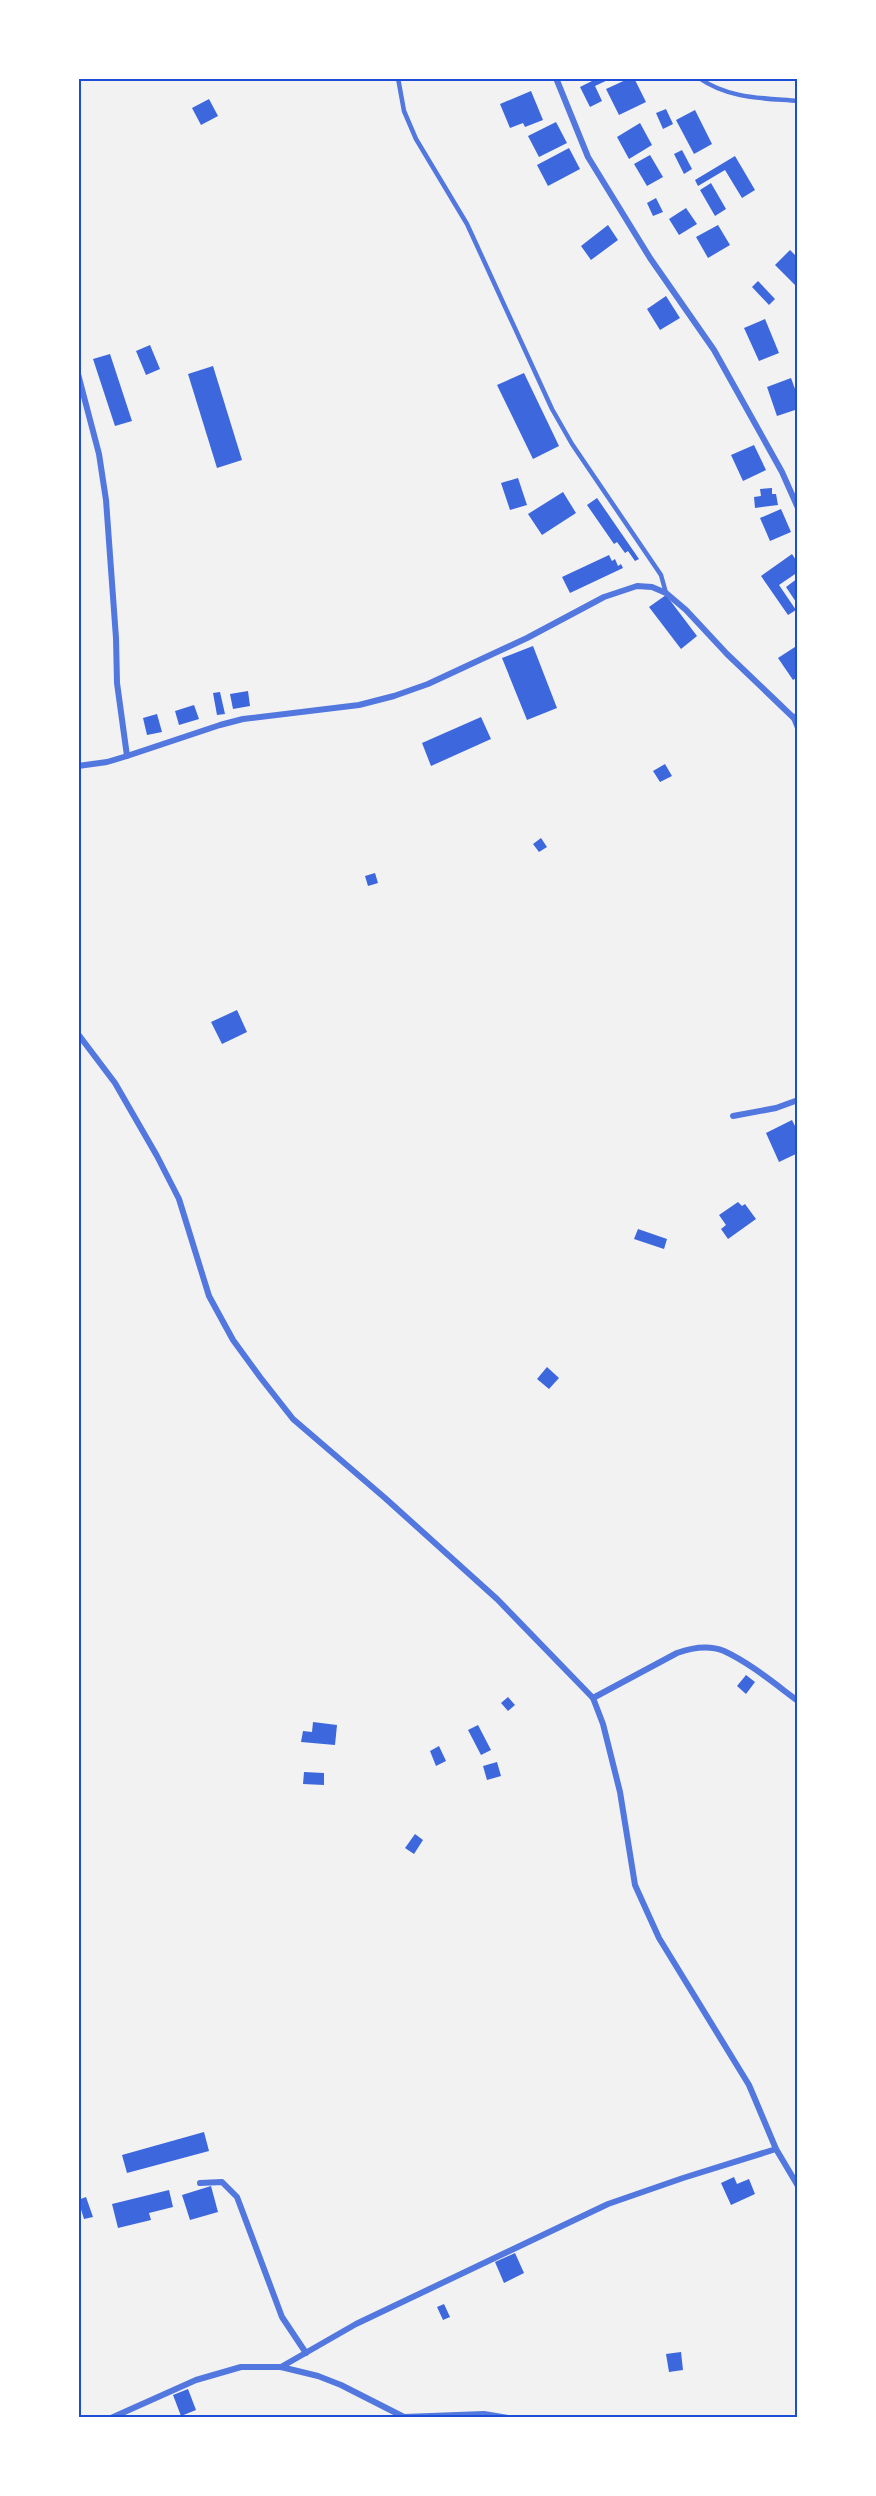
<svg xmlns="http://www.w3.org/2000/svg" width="876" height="2496" viewBox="0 0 876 2496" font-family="Karla,sans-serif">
	<rect width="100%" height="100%" fill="#f2f2f2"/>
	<g fill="#3d67dc">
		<path d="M598 78H612L595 86 602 101 590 107 580 87Z"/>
		<path d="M630 78H634L646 102 619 115 606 89Z"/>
		<path d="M531 91 543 120 525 127 523 123 510 128 500 104Z"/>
		<path d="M209 99 218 116 201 125 192 108Z"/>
		<path d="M666 109 673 124 663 129 656 113Z"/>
		<path d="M695 110 712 144 694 154 676 120Z"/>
		<path d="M556 122 567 143 539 157 528 136Z"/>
		<path d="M640 123 652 145 629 159 617 137Z"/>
		<path d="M569 148 580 169 548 186 537 165Z"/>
		<path d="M682 150 692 169 684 174 674 154Z"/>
		<path d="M650 155 663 177 647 186 634 164Z"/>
		<path d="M735 156 755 190 742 198 725 170 698 186 695 180Z"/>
		<path d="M711 183 726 209 715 216 700 190Z"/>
		<path d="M656 198 663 212 653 216 647 203Z"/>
		<path d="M686 208 697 224 679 235 669 219Z"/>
		<path d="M608 225 618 240 591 260 581 246Z"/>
		<path d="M718 225 730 245 708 258 696 237Z"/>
		<path d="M790 250 798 258V288L775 265Z"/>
		<path d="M758 281 775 299 769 305 752 287Z"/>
		<path d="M666 296 680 318 660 330 647 309Z"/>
		<path d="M765 319 779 353 759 361 744 328Z"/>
		<path d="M150 345 160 369 146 375 136 351Z"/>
		<path d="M110 354 132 421 115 426 93 359Z"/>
		<path d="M213 366 242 460 217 468 188 374Z"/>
		<path d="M524 373 559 446 533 459 497 385Z"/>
		<path d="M791 378 798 397V409L777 416 767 387Z"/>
		<path d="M754 445 766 470 743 481 731 455Z"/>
		<path d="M518 478 527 505 510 510 501 483Z"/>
		<path d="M772 488V494H776L778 505 755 508 754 497 761 496 760 489Z"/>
		<path d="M563 492 576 513 542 535 528 514Z"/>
		<path d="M597 498 639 559 635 561 628 551 625 553 617 542 614 544 587 505Z"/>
		<path d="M781 509 791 532 770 541 760 518Z"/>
		<path d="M792 554 798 563V572L779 585 796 610 788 615 761 576Z"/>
		<path d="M609 555 612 561 615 559 618 566 621 564 623 568 570 593 562 577Z"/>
		<path d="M798 578V605L786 587Z"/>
		<path d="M666 595 697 636 681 649 649 607Z"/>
		<path d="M798 645V677L793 680 778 658Z"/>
		<path d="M533 646 557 708 527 720 502 658Z"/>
		<path d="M248 691 250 706 233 709 230 694Z"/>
		<path d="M220 692 225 714 217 715 213 693Z"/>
		<path d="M194 705 199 719 179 725 175 711Z"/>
		<path d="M157 714 162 732 147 735 143 718Z"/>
		<path d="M481 717 491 739 431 766 422 743Z"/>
		<path d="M665 764 672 776 660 782 653 771Z"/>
		<path d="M541 838 547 847 539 852 533 844Z"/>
		<path d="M375 873 378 883 368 886 365 876Z"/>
		<path d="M237 1010 247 1032 222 1044 211 1022Z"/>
		<path d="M792 1120 798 1132V1153L779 1162 766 1133Z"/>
		<path d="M738 1202 742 1206 745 1204 756 1219 728 1239 721 1229 726 1225 719 1215Z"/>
		<path d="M638 1229 667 1239 664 1249 634 1239Z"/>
		<path d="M547 1367 559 1378 549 1389 537 1379Z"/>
		<path d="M746 1675 755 1682 746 1694 737 1686Z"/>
		<path d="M508 1697 515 1705 508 1711 501 1703Z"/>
		<path d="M313 1722 337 1725 335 1745 301 1742 303 1731 312 1732Z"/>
		<path d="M478 1725 491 1750 481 1755 468 1730Z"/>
		<path d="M439 1746 446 1761 436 1766 430 1751Z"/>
		<path d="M497 1762 501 1776 487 1780 483 1766Z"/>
		<path d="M304 1772 324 1773V1785L303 1784Z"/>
		<path d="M415 1834 423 1840 414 1854 405 1848Z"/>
		<path d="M204 2132 209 2151 127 2173 122 2155Z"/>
		<path d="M734 2177 737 2184 749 2179 755 2194 731 2205 721 2183Z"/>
		<path d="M211 2186 218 2212 190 2220 182 2195Z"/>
		<path d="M169 2190 173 2207 149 2213 151 2220 118 2228 112 2204Z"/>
		<path d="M86 2197 93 2217 84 2219 78 2200Z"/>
		<path d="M515 2253 524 2273 504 2283 495 2262Z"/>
		<path d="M444 2304 450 2317 443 2320 437 2307Z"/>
		<path d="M681 2352 683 2370 669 2372 666 2354Z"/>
		<path d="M188 2389 196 2410 181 2416 173 2395Z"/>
	</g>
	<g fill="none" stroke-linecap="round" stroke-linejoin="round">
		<g stroke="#5277de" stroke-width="4.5">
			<path d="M398 78 404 111 416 139 467 224 552 409 572 444 661 575 666 593"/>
			<path d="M699 78C729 99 763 98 798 101"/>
		</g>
		<g stroke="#5277de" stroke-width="6">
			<path d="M556 78 588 157 650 258 714 350 782 472 798 508"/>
			<path d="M78 374 99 454 106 500 116 638 117 683 127 756 107 762 78 766"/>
			<path d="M798 715 794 718 798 728"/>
			<path d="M127 756 220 725 243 719 359 705 394 696 428 684 527 638 604 597 637 586 652 587 666 593 686 610 727 654 798 722"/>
			<path d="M78 1034 115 1083 157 1156 179 1199 209 1296 233 1340 260 1377 293 1419 385 1498 497 1599 593 1698 603 1724 620 1792 635 1885 659 1938 749 2085 776 2149 798 2186"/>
			<path d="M733 1116 776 1108 798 1100"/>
			<path d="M593 1698 677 1653C691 1648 709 1645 724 1651 750 1663 775 1684 798 1701"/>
			<path d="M200 2183 222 2182 237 2197 282 2317 306 2353"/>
			<path d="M281 2367 356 2324 608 2204 683 2178 776 2149"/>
			<path d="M111 2418 196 2380 241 2367H281L318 2376 341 2385 404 2417 484 2414 508 2418"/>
		</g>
	</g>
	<rect width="876" height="2496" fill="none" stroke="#ffffff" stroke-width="159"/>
	<rect x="80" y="80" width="716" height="2336" fill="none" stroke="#1d4ed8" stroke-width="2"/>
</svg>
